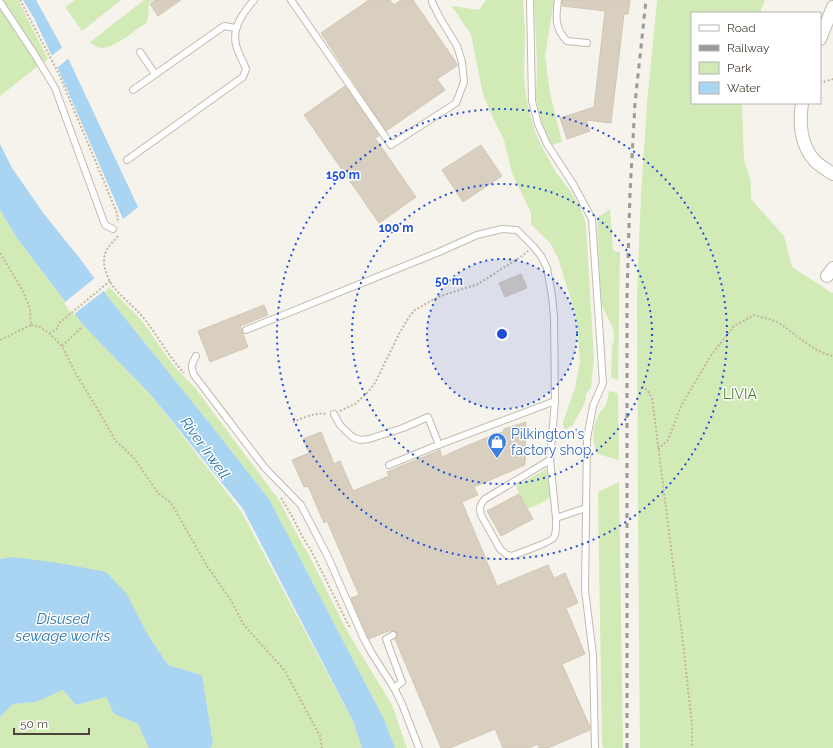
<svg xmlns="http://www.w3.org/2000/svg" width="833" height="748" viewBox="0 0 833 748" font-family="Raleway,sans-serif">
	<rect width="100%" height="100%" fill="#f6f3ec"/>
	<g fill="#d2eab5">
		<path d="M2 0H18L48 59 44 63Z"/>
		<path d="M75 0H121L82 31 65 7Z"/>
		<path d="M144 0H153L149 3 148 18 146 23C135 30 114 49 101 48 97 48 93 44 90 42Z"/>
		<path d="M486 0H523L525 32 524 71 525 89 529 111 534 129 541 145 557 174 569 189 580 207 586 224 594 359 591 388 586 394 585 402 573 425 568 428 565 429 563 426V422L575 388 580 362 576 316 558 258 550 243 531 224V213L512 173 504 140 494 120 483 94 471 35 452 6 479 10Z"/>
		<path d="M534 0H554L545 56 550 93 562 142 552 145 547 138 541 120 536 99 537 62Z"/>
		<path d="M657 0H765L760 13H692V103H742L744 160 751 182V199L784 236 792 267 832 293 833 292V748H640L638 519 637 296 641 194 647 104Z"/>
		<path d="M0 8 38 66 0 96Z"/>
		<path d="M610 209 613 251 620 252 618 380 611 378 612 347 614 340V335L613 328 601 304 597 218Z"/>
		<path d="M0 210 17 238 83 325 151 395 241 511 353 721 362 748H210L213 743 202 675 168 665 148 635 13 557 0 559Z"/>
		<path d="M109 287 143 322 173 365 196 389 279 500 300 540 309 555 347 631 392 705 407 748H395L384 719 269 499 211 425 112 302 105 292Z"/>
		<path d="M609 391 618 393 619 460 597 454C592 440 592 427 599 414 601 411 605 408 606 404 608 400 608 395 609 391Z"/>
		<path d="M546 469 550 495C548 502 534 506 527 509L519 494 517 487 518 485Z"/>
		<path d="M619 482 623 748H604L602 745 598 492Z"/>
		<path d="M63 690 76 705 106 697 114 714 138 724 149 748H0V717L13 704 36 702Z"/>
	</g>
	<g fill="#a9d4f2">
		<path d="M23 0H36L68 58 138 207 123 219 60 73 34 18Z"/>
		<path d="M0 144 12 168 44 214 81 260 112 302 211 425 269 499 384 719 395 748H362L353 721 243 509 151 395 83 325 17 238 0 210Z"/>
		<path d="M13 557 59 563 106 572 126 593 148 635 168 665 202 675 213 743 210 748H149L138 724 114 714 106 697 76 705 63 690 36 702 13 704 0 717V559Z"/>
	</g>
	<g fill="#f6f3ec">
		<path d="M64 46 70 57 56 69 50 57Z"/>
		<path d="M96 277 105 290 73 315 64 303Z"/>
	</g>
	<g fill="#d8cfc1" stroke="#d3c7b4">
		<path d="M155 0H181L158 16 150 4Z"/>
		<path d="M369 0H390L394 5 401 0H413L458 65 437 79 445 90 386 131 321 33Z"/>
		<path d="M562 0H630L628 14H624L611 123 586 120 590 131 567 139 560 118 594 107 605 11 562 6Z"/>
		<path d="M345 86 379 136 375 138 416 197 379 223 304 115Z"/>
		<path d="M481 145 502 176 463 202 442 170Z"/>
		<path d="M521 274 527 288 505 297 499 283Z"/>
		<path d="M264 305 268 315 240 326 248 347 210 362 198 331Z"/>
		<path d="M526 422 525 465 474 487 478 495 462 502 497 586 548 565 554 578 565 573 578 603 566 608 585 654 562 664 590 727V730L548 748H539L538 744 528 748H503L495 729 450 748H441L395 639 397 637V633L395 631H391V630L369 639 351 598 359 595 327 521 324 523 308 486 304 487 292 460 309 453 303 439 321 432 334 464 340 461 353 491 389 476 387 472 440 450 442 457 464 447 498 433 503 432 504 429Z"/>
		<path d="M519 494 533 519 501 536 487 511Z"/>
	</g>
	<g fill="none" stroke-linecap="round" stroke-linejoin="round">
		<g stroke="#c2bbae" stroke-width="8">
			<g id="service">
				<path d="M291 0 391 145 456 103 464 82 462 62 457 46 440 18 432 2V0"/>
				<path d="M530 0 532 101 538 124 547 144 573 184 592 219 603 383 593 406 587 439 585 590 593 655 595 748"/>
				<path d="M558 0C556 16 554 28 567 41L587 43"/>
				<path d="M0 2 35 55 55 88 105 225 113 229"/>
				<path d="M140 52 155 74"/>
				<path d="M133 90 224 26 236 28"/>
				<path d="M127 160 243 77 246 69C243 61 238 53 236 45 232 27 243 13 254 0"/>
				<path d="M246 330 439 252 477 235 502 229 517 230 533 246 541 256 547 268 552 296 554 317 555 401"/>
				<path d="M196 356C192 364 190 366 194 375L265 468 301 505 328 557 363 637 371 652 394 688 402 704 419 748"/>
				<path d="M334 414 340 425 347 432 354 438 361 440 369 439 403 428 428 417 439 445"/>
				<path d="M550 460 485 499C480 504 479 508 481 515L500 549 507 555 512 556C519 553 552 542 554 537 557 531 556 523 556 518L586 508"/>
				<path d="M389 465 433 447 555 401 550 460 556 518"/>
				<path d="M393 635 386 639 402 682 394 688"/>
			</g>
		</g>
		<g stroke="#c2bbae" stroke-width="14">
			<g id="minor">
				<path d="M820 39 833 7"/>
				<path d="M802 103C799 124 800 145 815 161 820 166 827 170 833 174"/>
				<path d="M827 276 833 268"/>
			</g>
		</g>
		<g stroke="#c4b79f" stroke-width="2" stroke-dasharray="2 2" stroke-linecap="butt">
			<path d="M20 0 59 74 117 213 118 223"/>
			<path d="M820 83 833 79"/>
			<path d="M118 236C111 245 104 248 104 262 104 269 108 278 112 285 122 298 136 308 146 321 159 338 169 357 184 373"/>
			<path d="M0 253 23 291 30 309 31 325 0 340"/>
			<path d="M110 281 58 324V328L50 334 62 346 76 374 98 410 115 440 134 458 158 493 171 503 207 566 230 599 244 625 285 671 320 736 322 748"/>
			<path d="M31 325 40 327 50 334"/>
			<path d="M62 346 82 327"/>
			<path d="M642 386 648 391 652 398 682 634 692 725V748"/>
			<path d="M340 411 355 404 368 392 375 383 399 334 409 317 415 310 438 297 478 284 522 256 528 251"/>
			<path d="M293 422C303 418 315 412 327 414"/>
			<path d="M658 449 668 440 681 406 710 357 734 326 754 315C762 318 772 319 779 323 796 334 813 352 833 356"/>
			<path d="M281 498 292 516 302 536 312 552 350 628"/>
		</g>
		<use href="#service" stroke="#fff" stroke-width="6"/>
		<use href="#minor" stroke="#fff" stroke-width="12"/>
		<path stroke="#9a9a9a" stroke-width="3" stroke-dasharray="5 5" stroke-linecap="butt" d="M627 748V295L630 193 635 103 646 0"/>
	</g>
	<circle cx="502" cy="334" r="75" fill="#1d4ed8" fill-opacity=".12"/>
	<g fill="none" stroke="#1d4ed8" stroke-width="2" stroke-dasharray="2 4">
		<circle cx="502" cy="334" r="75"/>
		<circle cx="502" cy="334" r="150"/>
		<circle cx="502" cy="334" r="225"/>
	</g>
	<defs>
		<g id="shop-pin" transform="scale(1)"><path d="M0 17L-7.5 6A9.5 9.5 0 1 1 7.5 6Z" fill="#3f7fe0" stroke="#fff"/><path d="M-5-2.5h2.3a2.7 3.5 0 0 1 5.4 0H5L5.5 6h-11ZM-1.5-2.5h3a1.5 2.3 0 0 0-3 0Z" fill="#fff"/></g>
	</defs>
	<g fill-rule="evenodd">
		<use href="#shop-pin" x="497" y="442"/>
	</g>
	<g text-anchor="middle" dominant-baseline="central" stroke-width="3" stroke-linejoin="round" paint-order="stroke">
		<g font-size="14" fill="#4a7f2a" stroke="#fff">
			<text x="740" y="394">LIVIA</text>
		</g>
		<g font-size="14" fill="#366cbe" stroke="#fff" text-anchor="start">
			<text x="511" y="434">Pilkington's<tspan x="511" dy="16">factory shop</tspan></text>
		</g>
		<g font-size="15" font-style="italic" fill="#2e7ab2" stroke="#fff">
			<text transform="translate(205 448) rotate(54)">River Irwell</text>
			<text x="63" y="619">Disused<tspan x="63" dy="17">sewage works</tspan></text>
		</g>
	</g>
	<circle cx="502" cy="334" r="6" fill="#1d4ed8" stroke="#fff" stroke-width="2"/>
	<g font-size="12" text-anchor="middle" font-weight="bold" fill="#1d4ed8" stroke="#fff" stroke-width="3" stroke-linejoin="round" paint-order="stroke">
		<text x="343" y="179">150 m</text>
		<text x="396" y="232">100 m</text>
		<text x="449" y="285">50 m</text>
	</g>
	<rect x="691" y="12" width="130" height="92" fill="#ffffff" stroke="#b7b4b0"/>
	<rect x="699" y="25" width="20" height="6" fill="#ffffff" stroke="#b7b4b0"/>
	<text x="727" y="32" font-size="12" fill="#4b4439">Road</text>
	<rect x="699" y="45" width="20" height="6" fill="#9a9a9a" stroke="#b7b4b0"/>
	<text x="727" y="52" font-size="12" fill="#4b4439">Railway</text>
	<rect x="699" y="62" width="20" height="12" fill="#d2eab5" stroke="#b7b4b0"/>
	<text x="727" y="72" font-size="12" fill="#4b4439">Park</text>
	<rect x="699" y="82" width="20" height="12" fill="#a9d4f2" stroke="#b7b4b0"/>
	<text x="727" y="92" font-size="12" fill="#4b4439">Water</text>
	<path d="M14 728v6h75v-6" fill="none" stroke="#4b4439" stroke-width="2"/>
	<text x="20" y="728" font-size="12" fill="#4b4439" stroke="#ffffff" stroke-width="3" paint-order="stroke">50 m</text>
</svg>
